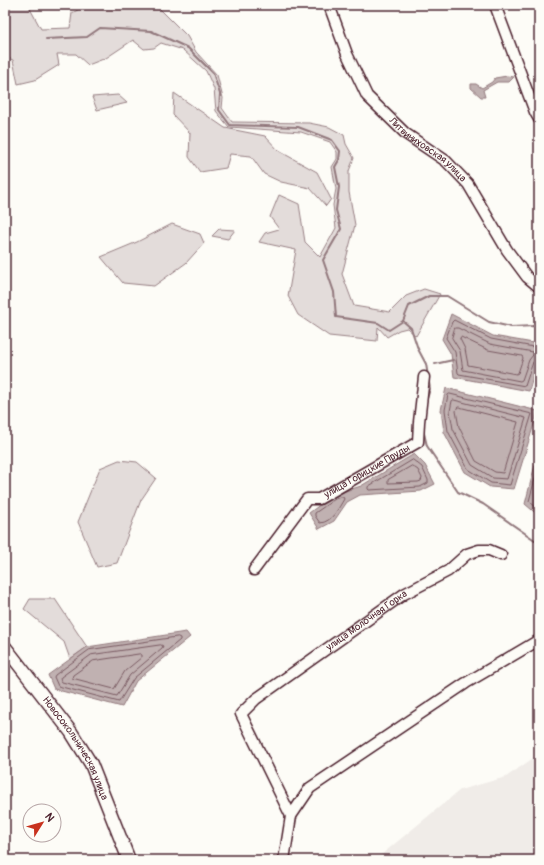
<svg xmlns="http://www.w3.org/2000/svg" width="544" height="865" viewBox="0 0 544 865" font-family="Pangolin,sans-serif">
	<rect width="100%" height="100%" fill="#fdfcf7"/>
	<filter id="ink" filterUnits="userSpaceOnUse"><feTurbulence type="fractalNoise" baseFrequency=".025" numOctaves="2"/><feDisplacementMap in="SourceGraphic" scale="8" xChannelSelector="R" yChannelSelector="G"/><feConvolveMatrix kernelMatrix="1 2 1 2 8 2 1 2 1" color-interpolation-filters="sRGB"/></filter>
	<g filter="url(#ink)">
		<path fill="#f0ece8" d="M539 754V860H375L460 790 506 777Z"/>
		<g fill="#e3dcda" stroke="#967e82">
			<path d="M5 5H28L41 29 70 28 72 13 87 5H118L120 8 133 5H159L158 7 187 36 196 52 217 75 223 98 222 108 232 122 309 123 329 127 344 135 346 144 354 158 349 171V192L355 225 342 274 354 306 390 312 406 296 424 289 440 294 416 336 407 328 399 330 387 337 378 327 377 341 329 336 298 315 288 296 296 250 259 242 265 233 279 229 270 217 279 195 299 204 305 242 320 257 336 228 333 205 336 189 332 167 337 159V152L330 142 301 132 229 127 216 111 214 89 206 71 183 50 161 43 154 48 144 49 133 40 106 58 88 65 76 54H57L59 65 35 80 18 84 13 60 5 57Z"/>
			<path d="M174 93 225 128 265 136 279 151 317 172 331 199 326 206 310 188 281 182 264 174 251 156 230 154 226 168 200 172 189 157 190 133 173 115Z"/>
			<path d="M118 95 127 103 97 110 92 97Z"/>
			<path d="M172 224 200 234 204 243 186 263 154 286 123 283 101 257 137 242Z"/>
			<path d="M219 229 235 230 228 239 212 236Z"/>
			<path d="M119 460 137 462 156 478 141 500 117 563 97 567 78 522 100 468Z"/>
			<path d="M30 599H55L87 647 70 659 64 642 24 609Z"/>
		</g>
		<g fill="#c0b1b1" stroke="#91777b">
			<path d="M507 76 514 77 509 82H497L483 90 485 97H481L471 88V84H476L482 88 492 82 495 78Z"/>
			<path d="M451 314 493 336 539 344V357L529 391 454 377 451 354 442 339Z"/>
			<path d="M446 388 538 411 514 489 490 487 465 472 444 432 441 410Z"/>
			<path d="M539 449V516L525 504Z"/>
			<path d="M414 454 425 465 435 484 421 491 360 495 347 502 334 521 319 529 309 513 333 495 361 486Z"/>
			<path d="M186 632 190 637 136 681 122 707 54 689 48 675 87 647Z"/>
		</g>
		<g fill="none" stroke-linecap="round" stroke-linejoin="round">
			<g stroke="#795961" stroke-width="1">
				<path d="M455 328H458L490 344 533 352V355L529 360 522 380 520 381 463 370 460 351 452 338Z"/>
				<path d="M461 337 488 350 522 356 523 358 518 373 516 374 468 365 465 349 460 339Z"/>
				<path d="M539 348 491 339 454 320 452 322 446 338 455 352 458 373 459 374 525 386 533 362 536 359H539"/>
				<path d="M450 394 532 414 510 485 491 483 468 469 448 431 445 410 448 395Z"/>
				<path d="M454 400 526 418 507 479 493 478 472 465 453 429 450 411 452 401Z"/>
				<path d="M459 407 518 422 503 473 495 472 476 461 459 427 456 411 457 408Z"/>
				<path d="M413 460 422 467 428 480V483L420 487 369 490 368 489V487Z"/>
				<path d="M539 464 529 501 539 510"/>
				<path d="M412 466 418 470 422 478 421 481 418 482 388 483V480Z"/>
				<path d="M341 497H343L344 499C338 509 332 522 320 523L315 516V513L335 499Z"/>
				<path d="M178 637 180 638V640L134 678 119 702 58 686 54 677 55 675 89 650Z"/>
				<path d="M161 645 163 646 162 648 130 675 117 696 62 682 60 679 61 677 91 655Z"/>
				<path d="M140 654 142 655V657L125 671 114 689 72 678 73 675 93 661Z"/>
			</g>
			<g stroke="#91777b" stroke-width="2">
				<path d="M46 39 87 37 100 28 151 31 188 48 213 73 220 94 219 110 230 125 298 127 332 140 340 151 339 160 335 167 339 187 336 210 341 229 323 260 334 292 336 317 378 323 389 330 403 321 409 306 429 296H447L489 322 511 327 535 326 539 328"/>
				<path d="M403 321 411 328 418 349 426 364 430 389 426 402"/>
				<path d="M435 364 453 360"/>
				<path d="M538 394 539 393"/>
				<path d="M423 429 427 446 458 492 483 504 539 543"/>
			</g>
			<g stroke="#4a1f2b" stroke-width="13">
				<g id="minor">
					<path id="s1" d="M329 5 347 54 367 96 406 134 446 161 468 184 507 250 527 277 539 287"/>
					<path d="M495 5 535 112 539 119"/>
					<path id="s2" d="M254 570 307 499H319L418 442 419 422 424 377"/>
					<path d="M291 816 310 788 466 683 539 640"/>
					<path id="s3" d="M284 860 291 816 241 714 256 699 404 594 448 571 467 554 479 550H489L501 555"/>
				</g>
			</g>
			<g stroke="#4a1f2b" stroke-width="15">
				<g id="major">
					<path id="s4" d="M5 647 71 732 91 764 129 860"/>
				</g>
			</g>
			<use href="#minor" stroke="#fdfcf7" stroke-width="10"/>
			<use href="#major" stroke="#fdfcf7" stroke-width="12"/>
		</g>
	</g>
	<g text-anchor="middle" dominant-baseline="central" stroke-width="3" stroke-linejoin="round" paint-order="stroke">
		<g font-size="10" fill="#4a1f2b" stroke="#fdfcf7">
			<text stroke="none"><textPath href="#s1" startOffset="180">Литвиниховская улица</textPath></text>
			<text stroke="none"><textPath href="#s2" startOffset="156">улица Горицкие Пруды</textPath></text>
			<text stroke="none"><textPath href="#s3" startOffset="315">улица Молочная Горка</textPath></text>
			<text stroke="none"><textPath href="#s4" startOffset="124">Новосокольническая улица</textPath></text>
		</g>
	</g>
	<rect width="544" height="865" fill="none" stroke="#fdfcf7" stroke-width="20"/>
	<rect x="10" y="10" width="524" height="845" fill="none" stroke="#4a1f2b" stroke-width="1.5" filter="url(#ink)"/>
	<g transform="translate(42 823) rotate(53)"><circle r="19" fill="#fdfcf7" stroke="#b5a4a5"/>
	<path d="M0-3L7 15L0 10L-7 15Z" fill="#c8321e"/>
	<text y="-6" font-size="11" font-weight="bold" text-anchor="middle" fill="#4a1f2b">N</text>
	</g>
</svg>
